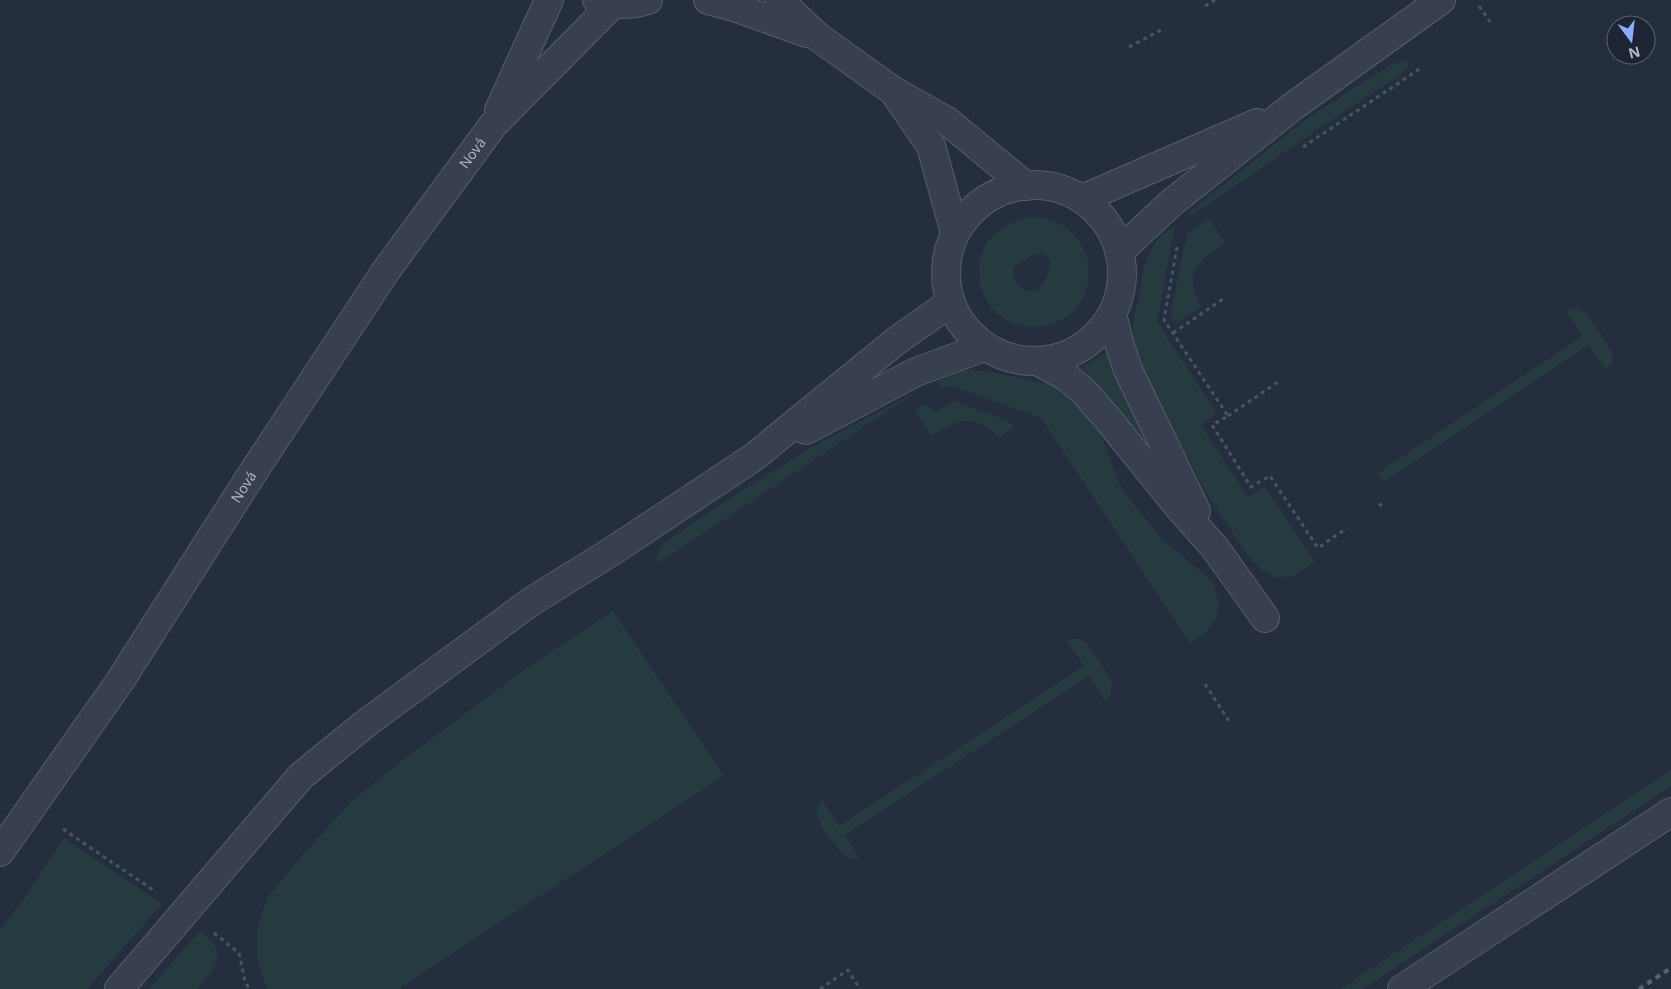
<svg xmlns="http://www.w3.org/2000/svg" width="1671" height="989" viewBox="0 0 1671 989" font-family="'Open Sans',sans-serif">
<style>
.green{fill:#263b40;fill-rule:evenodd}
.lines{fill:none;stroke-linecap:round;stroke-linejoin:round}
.minor-casing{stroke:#565e6c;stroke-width:30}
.path{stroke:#44585d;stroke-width:3;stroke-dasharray:4 4;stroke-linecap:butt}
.minor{stroke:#38404f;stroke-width:28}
.rail{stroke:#5a6376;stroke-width:4;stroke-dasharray:5 5;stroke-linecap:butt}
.labels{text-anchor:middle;stroke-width:4.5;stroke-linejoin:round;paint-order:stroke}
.street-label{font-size:14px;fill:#b4bbc9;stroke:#1d2534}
</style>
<rect width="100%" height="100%" fill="#242e3f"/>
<g class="green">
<polygon points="1407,59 1408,68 1400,75 1327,123 1191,216 1189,212 1305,120 1392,64"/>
<path d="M1029,217C1035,218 1042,217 1048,219C1083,230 1098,264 1083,298C1077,310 1064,321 1052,324C1012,335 977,309 979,267C980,253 987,239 998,231C1007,223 1018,220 1029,217ZM1040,253L1047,256L1051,264L1046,279L1037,291H1027L1014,281L1013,268L1029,257Z"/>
<path d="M1209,218L1225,243C1197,263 1183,272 1201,307L1177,322L1172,318L1171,311L1187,233Z"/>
<polygon points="1175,225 1157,322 1217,413 1201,425 1248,497 1265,487 1315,562 1293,576 1276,578 1260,569 1245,552 1205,491 1140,366 1133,339 1133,319 1139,298 1142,275 1148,255 1159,237"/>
<polygon points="1576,308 1586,313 1602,336 1612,352 1612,363 1606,369 1588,345 1384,482 1378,473 1583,336 1565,310"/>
<polygon points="1106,352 1149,445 1082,368"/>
<polygon points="962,370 987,371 1053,385 1078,408 1100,432 1119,483 1131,501 1163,540 1207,577 1214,585 1218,601 1217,616 1206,633 1190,643 1041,418 952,386 941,388 936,382"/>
<polygon points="918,391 662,561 654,562 663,544 723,503 807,450"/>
<path d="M955,401L1008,421L1015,427L999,437C973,413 960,419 932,436L915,411L918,407L927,405L934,412Z"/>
<polygon points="613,611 724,776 401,987 402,989 267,989 257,959 257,929 267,898 305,852 352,801 403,760 535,662"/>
<polygon points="1071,638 1081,639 1090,647 1112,681 1111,696 1105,701 1089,676 845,835 860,860 845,857 822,828 816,812 822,800 839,826 1084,666 1066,640"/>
<polygon points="1671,770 1671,786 1363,989 1340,989"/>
<polygon points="64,838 162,904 87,989 0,989 0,930 24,899"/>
<path d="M200,931C205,936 211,941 215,946C224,962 206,978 197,989H149Z"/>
</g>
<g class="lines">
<defs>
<g id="minor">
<path d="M597,0C615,6 630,5 648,0"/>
<polyline points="708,0 734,7 807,33"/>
<polyline points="779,0 818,37 892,90 947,121 1026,186"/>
<polyline points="896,95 931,146 955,233"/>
<polyline points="499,110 549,0"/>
<circle cx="1034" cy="273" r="88"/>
<polyline points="1082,199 1257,123"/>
<polyline points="1119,252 1170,204 1292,107 1441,0"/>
<polyline points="1112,314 1120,346 1128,370 1196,511"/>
<polyline points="1037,361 1067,377 1085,393 1107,418 1177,505 1215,548 1265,618"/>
<polyline points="806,430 916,372 984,347"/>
<path id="s1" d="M0,852L120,681L250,477L385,272L493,125L613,4"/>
<polyline points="119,989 301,776 365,724 532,601 614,550 754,457 896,341 950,303"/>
<polyline points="1402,989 1671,812"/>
</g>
</defs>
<use href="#minor" class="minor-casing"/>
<g class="path">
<polyline points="1205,6 1215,0"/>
<polyline points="1479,6 1490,22"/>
<polyline points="1129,47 1161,30"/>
<polyline points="1303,147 1421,68"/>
<polyline points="1177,247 1164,320 1228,416 1212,425 1251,487 1270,476 1318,548 1347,528"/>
<polyline points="1173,333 1223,299"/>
<polyline points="1228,416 1278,382"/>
<polyline points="1379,506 1385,501"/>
<polyline points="1205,684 1229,721"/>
<polyline points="63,829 156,892"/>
<polyline points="214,933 239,953 245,981 249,989"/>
<polyline points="820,989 848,970 860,989"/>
</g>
<use href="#minor" class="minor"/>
<polyline class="rail" points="1639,989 1671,968"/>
</g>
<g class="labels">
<g class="street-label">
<text dy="5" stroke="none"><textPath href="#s1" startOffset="844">Nová</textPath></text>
<text dy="5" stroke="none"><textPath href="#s1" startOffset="439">Nová</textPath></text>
</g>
</g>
<g transform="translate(1631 40) rotate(165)"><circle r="24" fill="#1d2534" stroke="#596170"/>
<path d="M0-4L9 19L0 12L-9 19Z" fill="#89adfa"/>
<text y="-8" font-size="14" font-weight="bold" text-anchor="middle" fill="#b4bbc9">N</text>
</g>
</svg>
